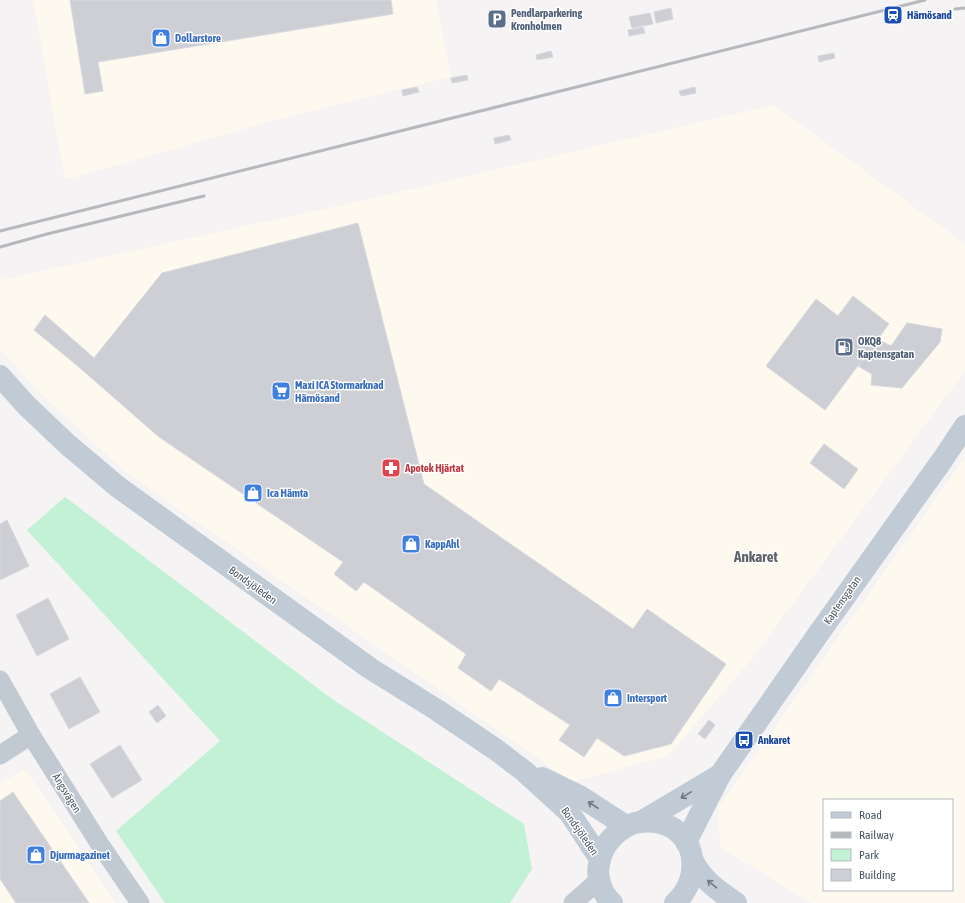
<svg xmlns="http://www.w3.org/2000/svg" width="965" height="903" viewBox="0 0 965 903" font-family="'Asap Condensed',sans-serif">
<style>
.commercial{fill:#fdf9ef;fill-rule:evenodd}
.green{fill:#c3f1d5}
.building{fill:#cdcfd5;stroke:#d7d9de}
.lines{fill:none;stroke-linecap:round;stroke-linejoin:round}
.street{stroke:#c1cad2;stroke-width:19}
.secondary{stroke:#c1cbd6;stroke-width:22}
.rail{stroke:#b5b8bd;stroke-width:3}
.oneway{stroke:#6e7984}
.labels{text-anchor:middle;stroke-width:3;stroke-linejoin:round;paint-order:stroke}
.service-label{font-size:11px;font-weight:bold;fill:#4e5e75;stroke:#fff;text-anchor:start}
.transit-label{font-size:11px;font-weight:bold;fill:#164399;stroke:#fff;text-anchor:start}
.shop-label{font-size:11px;font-weight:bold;fill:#366cbe;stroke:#fff;text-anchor:start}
.health-label{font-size:11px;font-weight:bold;fill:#be3a42;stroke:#fff;text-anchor:start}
.street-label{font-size:11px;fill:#4a5661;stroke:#fff}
.district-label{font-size:15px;font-weight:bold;fill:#5f6368;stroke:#fff}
</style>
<rect width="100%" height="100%" fill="#f5f3f3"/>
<g class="commercial">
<polygon points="33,0 436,0 451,77 275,120 65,180"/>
<polygon points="774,105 965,244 965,371 755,655 668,756 572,782 124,471 38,391 0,349 0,280 369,199"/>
<path d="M965,457V903H811L720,847L718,808ZM824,800H952V890H824Z"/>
<polygon points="25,769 78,846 115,903 0,903 0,783"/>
</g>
<polygon class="green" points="65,497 332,699 524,824 532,869 510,903 165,903 116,831 220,741 27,530"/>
<g class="building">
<polygon points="70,0 391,0 393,14 98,62 103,91 85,94"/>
<polygon points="671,8 673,19 656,23 654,12"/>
<polygon points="650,13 653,24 632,28 629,17"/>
<polygon points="643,27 645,33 629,36 628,30"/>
<polygon points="551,51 553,57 537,60 536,55"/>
<polygon points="834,53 835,58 819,62 818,56"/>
<polygon points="467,75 468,80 452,83 451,78"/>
<polygon points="417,87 419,92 403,96 402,90"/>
<polygon points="695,87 696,93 681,96 679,91"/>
<polygon points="509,135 511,140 495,144 494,138"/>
<polygon points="358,223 424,484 633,629 647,609 726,664 671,744 624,756 597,738 584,757 559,740 570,725 499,679 491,691 458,668 466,654 364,582 356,591 334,574 343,562 159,437 80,368 34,330 45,315 94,358 162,273"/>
<polygon points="853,296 889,324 825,410 766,366 816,299 838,316"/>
<polygon points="907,323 942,329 940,342 902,388 871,385 872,374 858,366 878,339 891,346"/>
<polygon points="824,444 858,469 844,489 810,463"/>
<polygon points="7,520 29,566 0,580 0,524"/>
<polygon points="48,598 69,639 37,656 16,615"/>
<polygon points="80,677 100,712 69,729 50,694"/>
<polygon points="158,705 166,716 157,723 149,712"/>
<polygon points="709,720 715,725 705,739 698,734"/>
<polygon points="120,745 142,780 112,798 90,764"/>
<polygon points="13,792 89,903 16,903 0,879 0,801"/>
</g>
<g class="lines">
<g class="street">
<polyline points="0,680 31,735 99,843 140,903"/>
<polyline points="0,755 31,735"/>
<polyline points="573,903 599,880"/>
</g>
<g class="secondary">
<polyline points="0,376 27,406 67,444 118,487 371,669 437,710 495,749 524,771 569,812 600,859"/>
<polyline points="542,778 581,797 626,826"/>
<polyline points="641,822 720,775"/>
<polyline points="686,842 720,775 819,633 943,459 965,426"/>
<path d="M693,861C702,880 719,891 736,903"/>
<path d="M612,903C602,894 596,878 599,864C601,852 607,841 617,833C623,828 628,825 635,823C648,820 659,821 671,827C700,844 698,882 675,903"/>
</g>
<g class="rail">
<polyline points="955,9 965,8"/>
<polyline points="0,231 925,0"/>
<polyline points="0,247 47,234 204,196"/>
</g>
</g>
<defs><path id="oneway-shaft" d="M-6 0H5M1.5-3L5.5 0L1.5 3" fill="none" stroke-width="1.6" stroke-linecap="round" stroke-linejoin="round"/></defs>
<g class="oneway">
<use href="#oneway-shaft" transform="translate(686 795) rotate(149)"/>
<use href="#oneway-shaft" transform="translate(593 805) rotate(-147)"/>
<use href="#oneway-shaft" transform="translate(712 884) rotate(-140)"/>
</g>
<defs>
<symbol id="station-square" viewBox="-11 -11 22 22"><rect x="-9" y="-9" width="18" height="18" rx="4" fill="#1a4fb4" stroke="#fff"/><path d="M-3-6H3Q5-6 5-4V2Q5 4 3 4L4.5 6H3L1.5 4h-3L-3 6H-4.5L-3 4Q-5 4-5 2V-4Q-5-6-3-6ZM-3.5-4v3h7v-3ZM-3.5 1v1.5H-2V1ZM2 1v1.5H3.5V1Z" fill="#fff"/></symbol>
<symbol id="parking-square" viewBox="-11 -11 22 22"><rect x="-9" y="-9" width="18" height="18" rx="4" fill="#5c6f8a" stroke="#fff"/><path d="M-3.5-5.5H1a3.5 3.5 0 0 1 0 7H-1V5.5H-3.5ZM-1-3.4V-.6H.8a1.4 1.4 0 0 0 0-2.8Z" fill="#fff"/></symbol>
<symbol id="shop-square" viewBox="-11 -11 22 22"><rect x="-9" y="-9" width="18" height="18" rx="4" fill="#3f7fe0" stroke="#fff"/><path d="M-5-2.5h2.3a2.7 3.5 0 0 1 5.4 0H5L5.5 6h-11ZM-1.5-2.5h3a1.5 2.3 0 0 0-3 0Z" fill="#fff"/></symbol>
<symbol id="fuel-square" viewBox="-11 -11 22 22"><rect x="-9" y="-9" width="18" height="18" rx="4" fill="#5c6f8a" stroke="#fff"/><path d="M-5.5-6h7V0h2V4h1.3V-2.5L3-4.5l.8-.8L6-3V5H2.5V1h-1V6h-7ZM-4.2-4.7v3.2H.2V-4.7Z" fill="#fff"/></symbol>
<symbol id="supermarket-square" viewBox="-11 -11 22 22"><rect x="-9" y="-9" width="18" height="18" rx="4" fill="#3f7fe0" stroke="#fff"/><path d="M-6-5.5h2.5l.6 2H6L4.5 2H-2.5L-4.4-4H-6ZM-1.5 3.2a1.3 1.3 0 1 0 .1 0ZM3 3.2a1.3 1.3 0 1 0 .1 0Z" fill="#fff"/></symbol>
<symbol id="pharmacy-square" viewBox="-11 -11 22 22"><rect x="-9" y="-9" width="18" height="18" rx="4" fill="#e0444e" stroke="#fff"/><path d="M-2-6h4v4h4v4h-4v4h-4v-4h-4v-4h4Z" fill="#fff"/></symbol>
<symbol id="bus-square" viewBox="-11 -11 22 22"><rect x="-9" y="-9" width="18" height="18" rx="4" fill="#1a4fb4" stroke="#fff"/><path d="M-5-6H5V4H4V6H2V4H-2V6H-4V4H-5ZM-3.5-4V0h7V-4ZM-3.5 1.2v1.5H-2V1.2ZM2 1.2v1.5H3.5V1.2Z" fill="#fff"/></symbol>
</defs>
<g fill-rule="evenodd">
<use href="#station-square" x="882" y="4" width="22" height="22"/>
<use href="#parking-square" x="486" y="8" width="22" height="22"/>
<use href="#shop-square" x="150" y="27" width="22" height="22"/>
<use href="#fuel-square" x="833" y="336" width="22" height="22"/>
<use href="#supermarket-square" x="270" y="380" width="22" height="22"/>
<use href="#pharmacy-square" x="380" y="457" width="22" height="22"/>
<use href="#shop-square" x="242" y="482" width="22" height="22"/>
<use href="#shop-square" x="400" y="533" width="22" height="22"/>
<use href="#shop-square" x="602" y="687" width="22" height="22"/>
<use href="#bus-square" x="733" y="729" width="22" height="22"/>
<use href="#shop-square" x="25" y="844" width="22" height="22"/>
</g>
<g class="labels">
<g class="service-label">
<text x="511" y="17">Pendlarparkering<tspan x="511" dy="13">Kronholmen</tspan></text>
<text x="858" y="345">OKQ8<tspan x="858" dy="13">Kaptensgatan</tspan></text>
</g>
<g class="transit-label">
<text x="907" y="19">Härnösand</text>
<text x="758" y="744">Ankaret</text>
</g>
<g class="shop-label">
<text x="175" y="42">Dollarstore</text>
<text x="295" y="389">Maxi ICA Stormarknad<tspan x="295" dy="13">Härnösand</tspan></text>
<text x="267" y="497">Ica Hämta</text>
<text x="425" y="548">KappAhl</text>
<text x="627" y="702">Intersport</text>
<text x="50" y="859">Djurmagazinet</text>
</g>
<g class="health-label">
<text x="405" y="472">Apotek Hjärtat</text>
</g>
<g class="street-label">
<text transform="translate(253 585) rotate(36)" y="4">Bondsjöleden</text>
<text transform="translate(842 600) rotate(-55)" y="4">Kaptensgatan</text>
<text transform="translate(67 793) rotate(58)" y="4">Ängsvägen</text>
<text transform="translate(580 831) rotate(55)" y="4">Bondsjöleden</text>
</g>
<g class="district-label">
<text x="756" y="562">Ankaret</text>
</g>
</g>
<rect x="823" y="799" width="130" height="92" fill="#ffffff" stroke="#b7bbc0"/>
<rect x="831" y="812" width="20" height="6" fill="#c1cbd6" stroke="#b7bbc0"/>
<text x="859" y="819" font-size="12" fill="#4a5661">Road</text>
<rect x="831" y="832" width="20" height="6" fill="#b5b8bd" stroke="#b7bbc0"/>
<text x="859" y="839" font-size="12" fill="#4a5661">Railway</text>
<rect x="831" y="849" width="20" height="12" fill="#c3f1d5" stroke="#b7bbc0"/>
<text x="859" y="859" font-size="12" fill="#4a5661">Park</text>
<rect x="831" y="869" width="20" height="12" fill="#cdcfd5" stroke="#b7bbc0"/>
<text x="859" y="879" font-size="12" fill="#4a5661">Building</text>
</svg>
